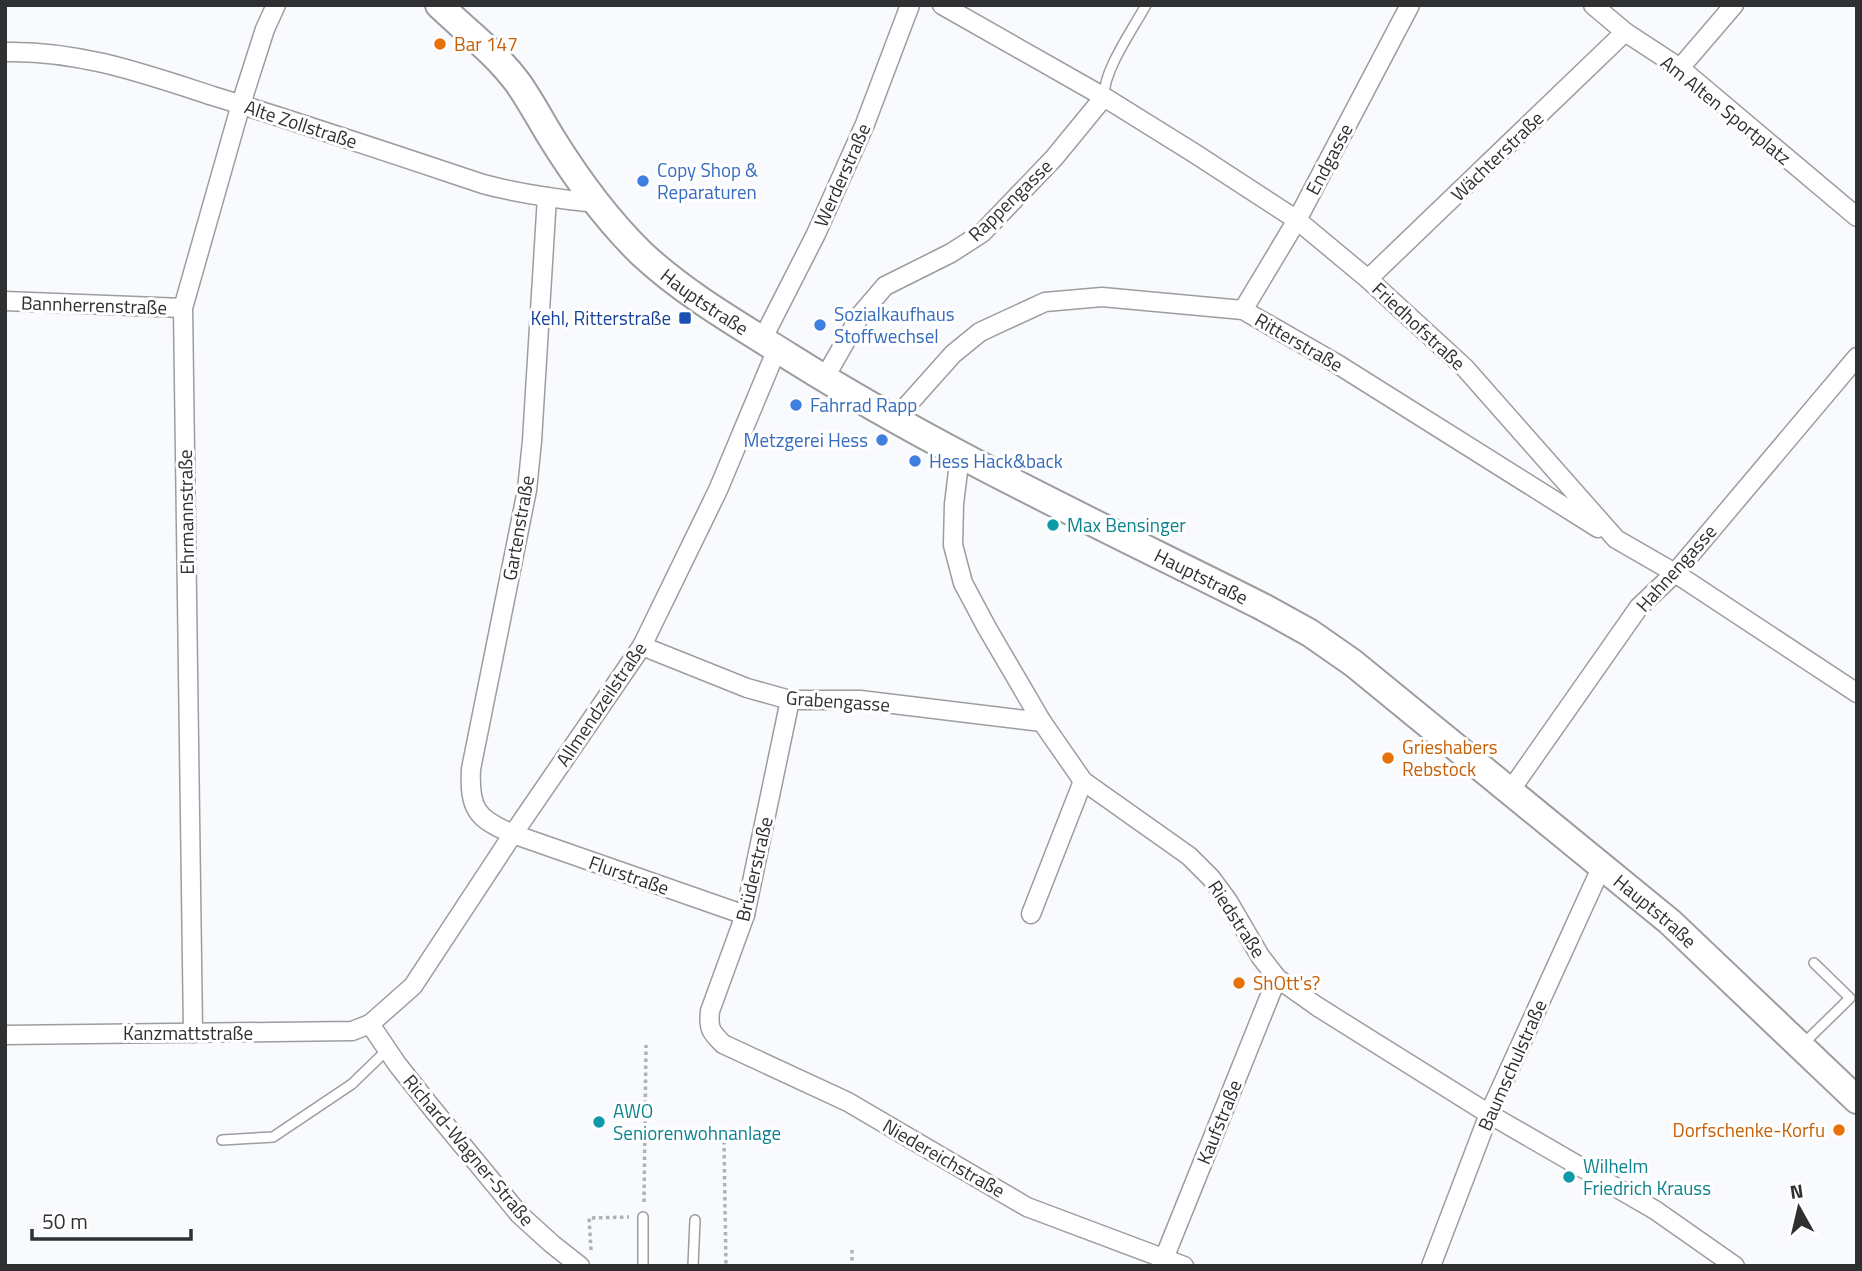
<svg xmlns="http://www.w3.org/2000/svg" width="1862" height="1271" viewBox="0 0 1862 1271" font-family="'Titillium Web',sans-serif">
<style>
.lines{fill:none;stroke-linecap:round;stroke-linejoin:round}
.lane-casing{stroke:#9b9d9f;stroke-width:12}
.street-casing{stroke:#9b9d9f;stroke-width:21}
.secondary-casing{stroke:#9b9d9f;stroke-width:30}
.path{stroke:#afb1b3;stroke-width:3.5;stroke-dasharray:3.5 3.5;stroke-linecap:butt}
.lane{stroke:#fff;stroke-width:9}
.street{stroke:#fff;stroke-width:18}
.secondary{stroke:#fff;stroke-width:26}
.food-dot{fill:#e8710a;stroke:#fff;stroke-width:2.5}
.shop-dot{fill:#3f7fe0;stroke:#fff;stroke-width:2.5}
.transit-dot{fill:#1a4fb4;stroke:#fff;stroke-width:2.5}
.culture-dot{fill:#0f9aa8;stroke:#fff;stroke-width:2.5}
.labels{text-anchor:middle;stroke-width:6;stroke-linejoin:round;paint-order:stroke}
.food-label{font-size:19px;fill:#c56008;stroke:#fff;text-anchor:start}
.street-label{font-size:19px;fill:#2f3031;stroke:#fff}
.shop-label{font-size:19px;fill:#366cbe;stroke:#fff;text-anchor:start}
.transit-label{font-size:19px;fill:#164399;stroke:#fff;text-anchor:end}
.culture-label{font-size:19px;fill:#0d838f;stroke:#fff;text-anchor:start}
</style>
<rect width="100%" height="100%" fill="#f8fafd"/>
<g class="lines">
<defs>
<g id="lane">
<path d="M1104,97C1103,71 1133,29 1146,5"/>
<polyline points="1802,1045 1850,998 1814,963"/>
<polyline points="222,1140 273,1137 352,1084 387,1050"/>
<polyline points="643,1266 643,1217"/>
<polyline points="693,1266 695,1220"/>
</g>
<g id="street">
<polyline points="942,5 1104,97 1194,153 1297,220 1368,279 1465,368 1616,539 1675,573 1857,693"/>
<polyline points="1593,5 1625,32 1680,68 1857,217"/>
<path d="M5,52C78,50 145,74 213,96C304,124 393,154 483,184C520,194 557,199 596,203"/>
<polyline points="1680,68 1734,5"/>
<path d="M547,197L532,441L527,490L471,769C469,808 476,819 513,834L745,915"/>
<polyline points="1368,279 1625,32"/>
<polyline points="5,301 183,308"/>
<polyline points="1243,310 1297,220 1410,5"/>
<polyline points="762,340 816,234 865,124 910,5"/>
<polyline points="824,379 861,314 885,286 951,253 982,233 1054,158 1104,97"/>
<polyline points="895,419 953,354 980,332 1045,302 1102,297 1243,310 1334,362 1598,528"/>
<polyline points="960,455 954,504 953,545 963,583 987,628 1042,722 1083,781 1189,856 1211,878 1228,901 1260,956 1277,978 1318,1007 1489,1114 1655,1210 1735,1266"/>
<polyline points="642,646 747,688 790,700 860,700 1042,722"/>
<path d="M790,700L745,915L710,1011C708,1029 711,1032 723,1044L848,1102L1027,1207L1184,1266"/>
<polyline points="1510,791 1639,607 1675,573 1857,357"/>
<polyline points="1031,914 1083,781"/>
<polyline points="370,1024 397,1064 431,1107 519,1214 552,1244 580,1266"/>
<polyline points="193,1033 183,308 241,104 265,29 276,5"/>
<polyline points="5,1035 352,1031 370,1024 413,986 513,834 642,646 718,490 777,349"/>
<polyline points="1161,1266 1277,978"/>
<polyline points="1431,1266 1489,1114 1601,868"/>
</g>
<g id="secondary">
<path id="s1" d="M439,5C466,31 495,52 518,83C530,100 540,119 551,137C577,179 606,219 642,254C686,295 739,325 790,357C941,452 1104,527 1263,607L1310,633L1353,663L1670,922L1857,1100"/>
</g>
</defs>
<use href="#lane" class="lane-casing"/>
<use href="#street" class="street-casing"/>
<use href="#secondary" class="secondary-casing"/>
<g class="path">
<polyline points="724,1141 726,1266"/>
<polyline points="644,1202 646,1045"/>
<polyline points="591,1250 589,1218 629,1217"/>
<polyline points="852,1250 852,1266"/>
</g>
<use href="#lane" class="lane"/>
<use href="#street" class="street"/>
<use href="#secondary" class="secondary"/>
</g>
<g class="food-dot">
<circle cx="440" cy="44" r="7"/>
<circle cx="1388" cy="758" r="7"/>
<circle cx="1239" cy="983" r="7"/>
<circle cx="1839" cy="1130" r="7"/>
</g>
<g class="shop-dot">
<circle cx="643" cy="181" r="7"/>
<circle cx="820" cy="325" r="7"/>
<circle cx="796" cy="405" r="7"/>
<circle cx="882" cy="440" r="7"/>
<circle cx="915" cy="461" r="7"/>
</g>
<rect class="transit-dot" x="678" y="311" width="14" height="14" rx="3.5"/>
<g class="culture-dot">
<circle cx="1053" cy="525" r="7"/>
<circle cx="599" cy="1122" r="7"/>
<circle cx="1569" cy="1177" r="7"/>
</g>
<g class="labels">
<g class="food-label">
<text x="454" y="51">Bar 147</text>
<text x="1402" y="754">Grieshabers<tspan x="1402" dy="22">Rebstock</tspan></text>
<text x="1253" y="990">ShOtt's?</text>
<text x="1825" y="1137" text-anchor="end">Dorfschenke-Korfu</text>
</g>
<g class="street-label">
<text transform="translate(1726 110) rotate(39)" y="7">Am Alten Sportplatz</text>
<text transform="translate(301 124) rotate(18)" y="7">Alte Zollstraße</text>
<text transform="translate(1497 156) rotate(-44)" y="7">Wächterstraße</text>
<text transform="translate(1329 159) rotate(-62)" y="7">Endgasse</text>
<text transform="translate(842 175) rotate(-66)" y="7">Werderstraße</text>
<text transform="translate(1010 200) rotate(-44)" y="7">Rappengasse</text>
<text dy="7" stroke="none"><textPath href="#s1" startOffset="402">Hauptstraße</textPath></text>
<text transform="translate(94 305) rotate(2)" y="7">Bannherrenstraße</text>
<text transform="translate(1419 326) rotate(43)" y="7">Friedhofstraße</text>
<text transform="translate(1299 342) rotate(30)" y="7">Ritterstraße</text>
<text transform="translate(186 512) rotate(-91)" y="7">Ehrmannstraße</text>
<text transform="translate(518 528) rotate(-80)" y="7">Gartenstraße</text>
<text transform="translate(1676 568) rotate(-48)" y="7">Hahnengasse</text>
<text dy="7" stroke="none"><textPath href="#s1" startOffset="970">Hauptstraße</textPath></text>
<text transform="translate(838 701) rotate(4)" y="7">Grabengasse</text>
<text transform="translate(601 704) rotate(-56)" y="7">Allmendzeilstraße</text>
<text transform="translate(754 869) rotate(-77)" y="7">Brüderstraße</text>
<text transform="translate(629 875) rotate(19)" y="7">Flurstraße</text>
<text dy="7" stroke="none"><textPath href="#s1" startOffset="1536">Hauptstraße</textPath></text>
<text transform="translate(1237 919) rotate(57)" y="7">Riedstraße</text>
<text x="188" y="1040">Kanzmattstraße</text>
<text transform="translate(1512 1065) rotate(-66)" y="7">Baumschulstraße</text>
<text transform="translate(1219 1122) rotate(-68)" y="7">Kaufstraße</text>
<text transform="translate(469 1150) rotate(50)" y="7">Richard-Wagner-Straße</text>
<text transform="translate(944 1158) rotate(30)" y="7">Niedereichstraße</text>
</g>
<g class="shop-label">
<text x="657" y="177">Copy Shop &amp;<tspan x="657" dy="22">Reparaturen</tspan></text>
<text x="834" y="321">Sozialkaufhaus<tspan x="834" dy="22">Stoffwechsel</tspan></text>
<text x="810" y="412">Fahrrad Rapp</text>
<text x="868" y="447" text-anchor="end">Metzgerei Hess</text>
<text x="929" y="468">Hess Hack&amp;back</text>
</g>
<g class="transit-label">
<text x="671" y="325">Kehl, Ritterstraße</text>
</g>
<g class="culture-label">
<text x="1067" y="532">Max Bensinger</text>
<text x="613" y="1118">AWO<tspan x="613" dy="22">Seniorenwohnanlage</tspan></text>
<text x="1583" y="1173">Wilhelm<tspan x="1583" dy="22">Friedrich Krauss</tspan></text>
</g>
</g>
<rect width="1862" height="1271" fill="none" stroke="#2f3031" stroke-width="14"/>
<g transform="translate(1799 1208) rotate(352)" stroke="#ffffff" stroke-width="5" paint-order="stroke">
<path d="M0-5L12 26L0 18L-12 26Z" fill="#2f3031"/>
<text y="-10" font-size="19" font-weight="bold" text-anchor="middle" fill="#2f3031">N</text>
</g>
<path d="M32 1229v10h159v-10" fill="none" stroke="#2f3031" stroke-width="3.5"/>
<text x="42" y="1229" font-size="21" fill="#2f3031" stroke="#ffffff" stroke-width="5" paint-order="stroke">50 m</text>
</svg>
